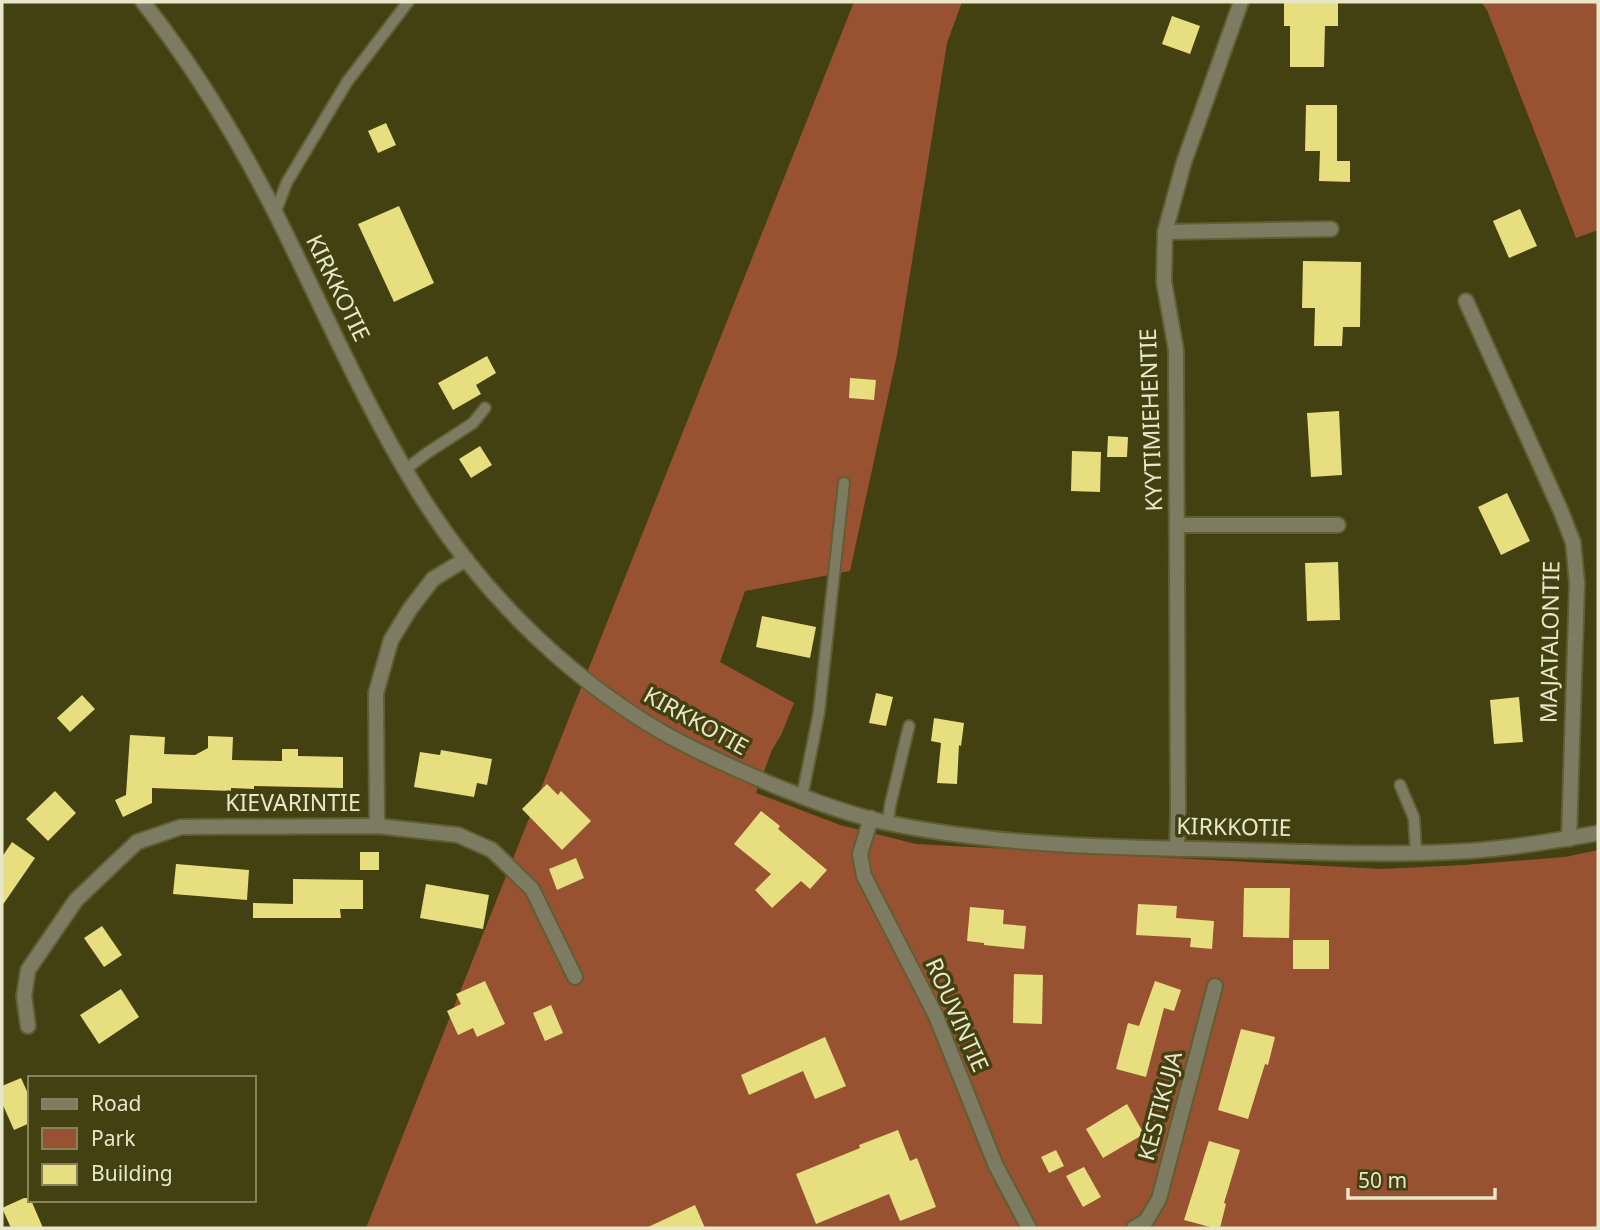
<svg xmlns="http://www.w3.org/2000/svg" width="1600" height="1230" viewBox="0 0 1600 1230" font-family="'Noto Sans',sans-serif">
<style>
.green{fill:#985232}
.building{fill:#e6de7f}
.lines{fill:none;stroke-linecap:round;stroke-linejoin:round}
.service-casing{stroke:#615e33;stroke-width:14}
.minor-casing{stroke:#615e33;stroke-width:18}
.tertiary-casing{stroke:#615e33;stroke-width:18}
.service{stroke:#7d7c63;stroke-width:10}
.minor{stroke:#7d7c63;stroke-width:14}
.tertiary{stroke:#7d7c63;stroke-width:14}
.labels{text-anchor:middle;stroke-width:7;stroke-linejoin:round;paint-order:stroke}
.street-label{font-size:23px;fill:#e9e7c9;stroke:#434012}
</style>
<rect width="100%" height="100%" fill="#434012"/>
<g class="green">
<polygon points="854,2 962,2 947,43 897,355 850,571 745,591 720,662 794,703 781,735 772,750 756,793 840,825 916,844 1381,869 1464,865 1565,857 1598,850 1598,1228 366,1228"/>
<polygon points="1481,2 1598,2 1598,230 1576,238 1487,10"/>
</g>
<g class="building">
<polygon points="1284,3 1338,3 1338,26 1325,26 1324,67 1290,67 1290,26 1284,26"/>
<polygon points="1172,16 1200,26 1190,54 1162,44"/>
<polygon points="1306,105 1337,105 1337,161 1350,161 1350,182 1319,181 1320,151 1305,151"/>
<polygon points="386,123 396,145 378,153 368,131"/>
<polygon points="399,206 434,283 394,302 358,224"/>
<polygon points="1520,209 1537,246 1509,258 1493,221"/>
<polygon points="1303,261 1361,262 1360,327 1343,327 1342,346 1314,346 1315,308 1302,308"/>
<polygon points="487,356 496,373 476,385 481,394 453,410 438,383"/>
<polygon points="850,378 876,380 874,400 849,398"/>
<polygon points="1339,411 1342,475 1311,477 1307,413"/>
<polygon points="1108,436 1128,437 1127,457 1107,457"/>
<polygon points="480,446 492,465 471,478 459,459"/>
<polygon points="1072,451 1101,452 1100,492 1071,491"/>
<polygon points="1507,493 1530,541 1501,555 1478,507"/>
<polygon points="1338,562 1340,620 1307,621 1305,563"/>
<polygon points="762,616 816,627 810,658 756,647"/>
<polygon points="876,693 893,697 886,726 869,723"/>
<polygon points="82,695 95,709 70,732 57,718"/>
<polygon points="1519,697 1523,742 1494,744 1490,700"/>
<polygon points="934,718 964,723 961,746 959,745 957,784 937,783 941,743 931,741"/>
<polygon points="130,735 165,737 164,754 195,755 208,748 208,736 233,737 232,760 282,761 282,749 298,749 298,756 343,757 343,788 254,786 254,789 231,788 231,791 152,788 152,803 123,817 115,800 126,795"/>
<polygon points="441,750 492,759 487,785 477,783 474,797 414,787 420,752 440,755"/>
<polygon points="547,784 558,795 561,791 591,821 562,850 522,809"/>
<polygon points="55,791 76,813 48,841 26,819"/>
<polygon points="761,811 780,826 778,829 827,870 810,889 801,881 772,908 755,890 771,874 734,844"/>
<polygon points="12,842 35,858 2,906 2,857"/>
<rect x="360" y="852" width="19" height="18"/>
<polygon points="576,858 584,878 557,890 549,869"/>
<polygon points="176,864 249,870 247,900 173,894"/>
<polygon points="293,879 363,880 363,909 340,909 341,918 253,918 253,903 293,904"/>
<polygon points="426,884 489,895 483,929 420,918"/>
<polygon points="1244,888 1290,888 1289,938 1243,937"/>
<polygon points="1138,904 1177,906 1176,918 1214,921 1212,949 1190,947 1191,938 1136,935"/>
<polygon points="970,907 1004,910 1003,924 1026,926 1024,949 984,945 984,943 967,941"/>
<polygon points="102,926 122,955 104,967 84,938"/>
<rect x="1293" y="940" width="36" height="29"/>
<polygon points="1014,974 1043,975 1042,1024 1013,1023"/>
<polygon points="485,981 505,1024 477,1037 473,1028 458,1035 447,1011 461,1004 456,994"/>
<polygon points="1155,981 1181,990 1174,1011 1164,1008 1146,1077 1116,1069 1128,1023 1139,1026"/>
<polygon points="121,989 139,1017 99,1044 80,1015"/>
<polygon points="551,1005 563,1033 545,1041 533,1013"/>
<polygon points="1241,1029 1275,1037 1268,1065 1265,1064 1248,1119 1218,1110"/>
<polygon points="825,1037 846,1086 815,1099 803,1071 749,1095 741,1075"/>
<polygon points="21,1078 30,1098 30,1123 14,1130 2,1103 2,1086"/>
<polygon points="1127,1104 1144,1134 1103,1158 1086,1129"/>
<polygon points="898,1130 910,1161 917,1158 936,1207 900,1221 889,1194 816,1224 796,1174 860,1148 859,1145"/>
<polygon points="1209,1141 1240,1150 1224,1203 1226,1204 1220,1228 1214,1228 1184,1220"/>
<polygon points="1056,1150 1064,1166 1049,1173 1041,1157"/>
<polygon points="1084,1167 1101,1197 1083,1207 1066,1176"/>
<polygon points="24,1198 30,1198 31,1200 43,1228 11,1228 2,1208"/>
<polygon points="695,1205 705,1228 646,1228"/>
</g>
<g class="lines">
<defs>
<g id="service">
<polyline points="275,213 287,182 347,82 408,2"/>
<polyline points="406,469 427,453 473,423 485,408"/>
<polyline points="1400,785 1414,818 1416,853"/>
<polyline points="802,797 819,712 844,483"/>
<polyline points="888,823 890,806 909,726"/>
</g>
<g id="minor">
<polyline points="1165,232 1331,229"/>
<polyline points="1466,301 1560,509 1573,542 1577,583 1569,839"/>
<polyline points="1178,525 1338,525"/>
<polyline points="871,818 860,854 864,876 936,1016 996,1166 1029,1228"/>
<polyline points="377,826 376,693 391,640 410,609 433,579 466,559"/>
<polyline points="1177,849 1178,813 1176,350 1164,282 1165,232 1184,162 1241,2"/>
<polyline points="28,1026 24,996 28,970 76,900 137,842 181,827 377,826 458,835 492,850 532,889 575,977"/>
<polyline points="1134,1228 1146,1221 1159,1199 1215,986"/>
</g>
<path id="tertiary" d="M143,2C195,68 239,141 277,216C323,308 364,404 418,491C477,587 559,670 655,728C692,750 733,768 773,785C810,800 849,815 888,823C1001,846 1119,848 1234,850C1312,852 1390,856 1468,851C1512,848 1555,841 1598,833"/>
</defs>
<use href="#service" class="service-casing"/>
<use href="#minor" class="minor-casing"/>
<use href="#tertiary" class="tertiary-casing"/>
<use href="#service" class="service"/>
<use href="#minor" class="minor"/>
<use href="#tertiary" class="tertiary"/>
</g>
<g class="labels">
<g class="street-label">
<text transform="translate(338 288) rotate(64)" y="8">KIRKKOTIE</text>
<text transform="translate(1151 420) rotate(-92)" y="8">KYYTIMIEHENTIE</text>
<text transform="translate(1550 642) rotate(-89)" y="8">MAJATALONTIE</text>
<text transform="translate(696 721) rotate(29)" y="8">KIRKKOTIE</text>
<text x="293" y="811">KIEVARINTIE</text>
<text transform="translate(1234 827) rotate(1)" y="8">KIRKKOTIE</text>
<text transform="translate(957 1015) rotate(66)" y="8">ROUVINTIE</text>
<text transform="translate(1160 1106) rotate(-75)" y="8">KESTIKUJA</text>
</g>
</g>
<rect width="1600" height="1230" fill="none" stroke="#e9e7c9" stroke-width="7"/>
<rect x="28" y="1076" width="228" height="126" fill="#434012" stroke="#85835b" stroke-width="2"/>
<rect x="42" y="1099" width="35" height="10" fill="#7d7c63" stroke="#85835b" stroke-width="2"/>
<text x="91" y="1111" font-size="21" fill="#e9e7c9">Road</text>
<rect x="42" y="1128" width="35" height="21" fill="#985232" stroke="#85835b" stroke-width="2"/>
<text x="91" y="1146" font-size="21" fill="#e9e7c9">Park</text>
<rect x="42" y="1164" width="35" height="21" fill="#e6de7f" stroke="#85835b" stroke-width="2"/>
<text x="91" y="1181" font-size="21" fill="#e9e7c9">Building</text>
<path d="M1348 1188v10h147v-10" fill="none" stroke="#e9e7c9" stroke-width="3.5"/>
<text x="1358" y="1188" font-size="21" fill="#e9e7c9" stroke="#434012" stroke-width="5" paint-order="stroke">50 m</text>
</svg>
